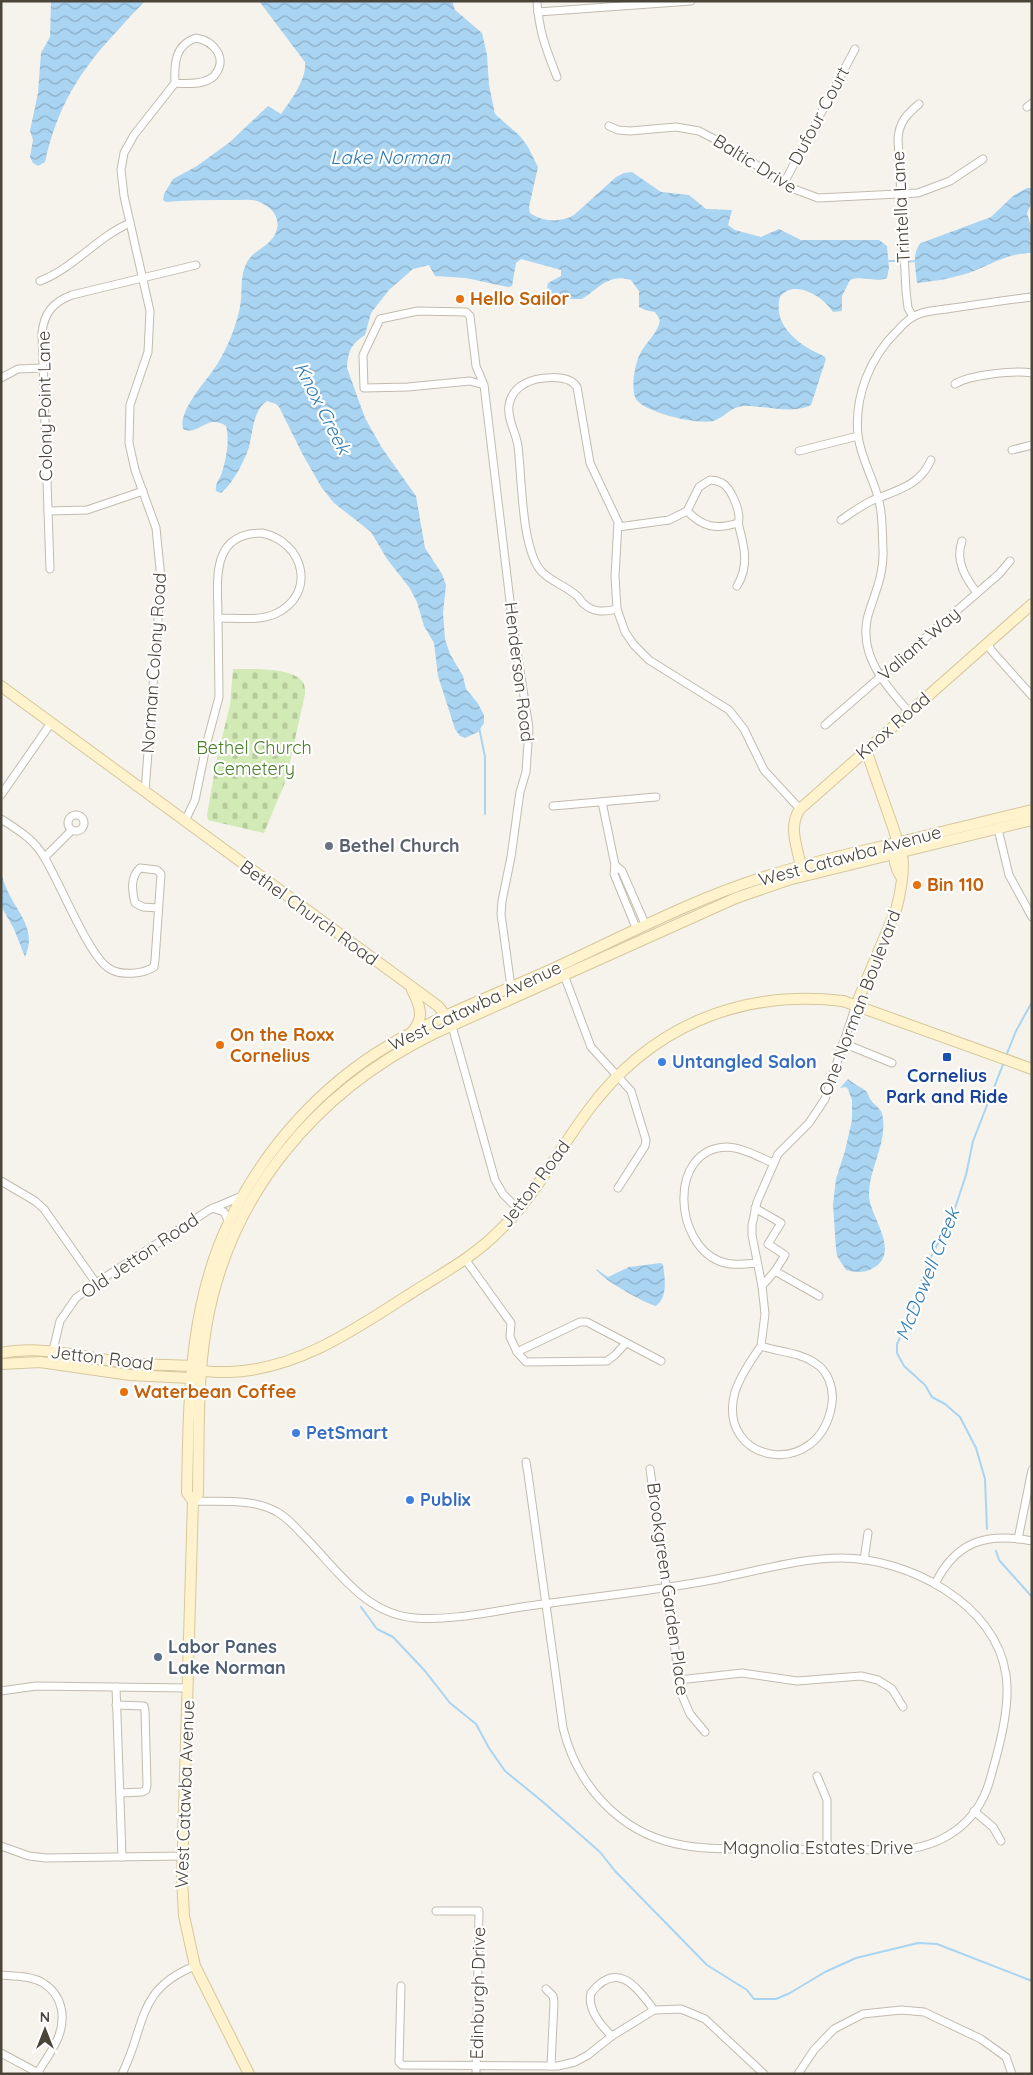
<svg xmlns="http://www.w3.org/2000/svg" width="1033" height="2075" viewBox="0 0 1033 2075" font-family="Quicksand,sans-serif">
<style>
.cemetery{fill:url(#cemetery-stones)}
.water{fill:url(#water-waves)}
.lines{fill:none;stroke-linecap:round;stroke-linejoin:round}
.stream{stroke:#a9d4f2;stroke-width:2}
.street-casing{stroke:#c2bbae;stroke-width:9}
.secondary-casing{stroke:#d6c79b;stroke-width:12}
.street{stroke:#fff;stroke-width:7}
.secondary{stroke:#fff3cd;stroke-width:10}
.food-dot{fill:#e8710a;stroke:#fff;stroke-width:2}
.worship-dot{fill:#6b7280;stroke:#fff;stroke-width:2}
.transit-dot{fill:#1a4fb4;stroke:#fff;stroke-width:2}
.shop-dot{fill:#3f7fe0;stroke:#fff;stroke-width:2}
.service-dot{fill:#5c6f8a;stroke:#fff;stroke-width:2}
.labels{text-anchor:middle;stroke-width:4.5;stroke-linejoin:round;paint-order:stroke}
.street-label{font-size:18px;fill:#4b4439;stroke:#fff}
.food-label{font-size:18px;font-weight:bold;fill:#c56008;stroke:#fff;text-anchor:start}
.park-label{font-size:18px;fill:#4a7f2a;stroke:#fff}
.worship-label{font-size:18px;font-weight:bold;fill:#5b616d;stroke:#fff;text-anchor:start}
.shop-label{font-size:18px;font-weight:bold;fill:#366cbe;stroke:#fff;text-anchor:start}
.transit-label{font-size:18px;font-weight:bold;fill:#164399;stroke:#fff}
.service-label{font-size:18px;font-weight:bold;fill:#4e5e75;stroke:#fff;text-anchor:start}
.water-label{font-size:19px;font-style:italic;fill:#2e7ab2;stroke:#fff}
</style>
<defs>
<pattern id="cemetery-stones" width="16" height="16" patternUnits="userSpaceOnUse" patternTransform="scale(1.25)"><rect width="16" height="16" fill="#d2eab5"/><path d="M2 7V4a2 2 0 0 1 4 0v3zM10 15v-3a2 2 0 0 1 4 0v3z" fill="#b6ca9c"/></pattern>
<pattern id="water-waves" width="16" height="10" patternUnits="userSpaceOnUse" patternTransform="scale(1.25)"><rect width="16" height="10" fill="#a9d4f2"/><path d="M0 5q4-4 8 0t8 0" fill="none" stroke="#8caec5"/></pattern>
</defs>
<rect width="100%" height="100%" fill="#f6f3ec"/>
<path class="cemetery" d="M233,669C249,669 293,667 303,682C305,686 305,690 305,694L286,780L264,833L208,820L207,815L216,763L230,705Z"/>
<g class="water">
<path d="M51,1H145C136,10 127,20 119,29C80,70 57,107 45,162L38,166L33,163L30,157L33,140L30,131L38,93L41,53L50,37Z"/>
<path d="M259,1H452L455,10L482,33L487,55L489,85L495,114L520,136L528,147L538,167L529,207L530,213C543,222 560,223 574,215L616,177L624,173L632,172L661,192L689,195L706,209L732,210L728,225L735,230L761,237L779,229L801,240H879L887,246L889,268L887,278C876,283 863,275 850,280L842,296V311L833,312C824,297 794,278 780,297C772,326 800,346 824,356L826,359L811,405C790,415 764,405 743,406C730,407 724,418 713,421C698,425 640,412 635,397C631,386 635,362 641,352C647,341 658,333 660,320L655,312L645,310L639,307V291L631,280C609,273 598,289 582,299H560L549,294L547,288L548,283L561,276V270L521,259L516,263L512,286L508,287L466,278L435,276L429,265L413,269L389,290L371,313L365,335C351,344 348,351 347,368L365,418L382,448L416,496L425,548L442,574L446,585L443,613L445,639L450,654L463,676L466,689L477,702L484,715V723L478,732L465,738L460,736L455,729L438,676L434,643L424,626L417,602L409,587L387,559L371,532L334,503L322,488L303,455L279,407L276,404L267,401C253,410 253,432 249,447C245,460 232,485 221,493L216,491C215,485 218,481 221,475C226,461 230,441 226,426C207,413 198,437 183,429C178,409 208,380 218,363C228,346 236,327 240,307C243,293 239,276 247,262C254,249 273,246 277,229C280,215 270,206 257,201C251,199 242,200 234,200C211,200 189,200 166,202L163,200L164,194L173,179L197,166L230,142L268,106L281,114C291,100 307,79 305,62Z"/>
<path d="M1027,188H1032V202L1027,213L1032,230V253C1009,253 994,263 974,271C955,278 936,281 917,283C916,270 911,253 921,243L991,217L1013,196Z"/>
<path d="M1,873C3,879 5,886 8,892C19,915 37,930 25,957L14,929L1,906Z"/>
<path d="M848,1079C853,1084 862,1087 867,1092C868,1094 869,1097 870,1099C874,1105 880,1107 882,1114C889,1142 868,1168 869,1196C870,1217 900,1250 875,1267C866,1273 857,1273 846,1270L837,1256L836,1249L833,1204L836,1179L845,1151L852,1120V1100L848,1089L846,1087L840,1088Z"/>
<path d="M661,1263L663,1265C665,1279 668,1297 656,1306C644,1303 601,1279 596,1269L608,1277L629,1267Z"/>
</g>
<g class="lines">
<g class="stream">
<polyline points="889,261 901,261"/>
<polyline points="906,262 916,261"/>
<polyline points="479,727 485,757 485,814"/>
<polyline points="1006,1056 1016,1031 1032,1002"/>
<polyline points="987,1529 985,1479 976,1448 960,1417 945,1404 932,1397 925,1385 904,1366 897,1353 897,1344 916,1302 925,1269 954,1211 966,1175 973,1141 1004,1062"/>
<polyline points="996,1551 999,1560 1032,1597"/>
<polyline points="361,1607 377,1629 393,1637 425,1671 450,1703 476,1724 489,1748 505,1771 543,1802 600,1852 615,1871 707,1965 747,1990 754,1999 776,1999 790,1993 825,1972 856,1958 918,1943 937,1944 1032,1981"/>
</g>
<defs>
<g id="street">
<path d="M537,1C539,32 546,49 557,77"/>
<polyline points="538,12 691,1"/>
<path d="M196,38C214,41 229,59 214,76C205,85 187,84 175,83C174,63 175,45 196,38Z"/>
<polyline points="1027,107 1032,103"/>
<polyline points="609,126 618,130 630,131 676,127 699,131 720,142 794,189 818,198 918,193 950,181 983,159"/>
<polyline points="784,183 855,49"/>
<path d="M40,281C74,268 97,237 130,223"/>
<path d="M913,317L908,308L906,291L898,139C899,122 907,114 919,104"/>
<polyline points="1,378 18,369 42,368"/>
<path d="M955,384C969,375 1014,370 1032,373"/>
<polyline points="484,385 470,381 408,387 364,388 363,355 380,319 418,311 466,312 470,316 476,366 484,385 513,626 529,728 526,772 520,792 511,857 502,901 501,914 511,987"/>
<polyline points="1012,450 1032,445"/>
<polyline points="799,451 858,436"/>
<path d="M710,480C714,480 718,481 722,483C731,488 742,513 738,523C715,530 703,527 687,511L699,487Z"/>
<polyline points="48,511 87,510 143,491"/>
<path d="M841,520C851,513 861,506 871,501C896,490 919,487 931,460"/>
<polyline points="618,527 669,520 687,511"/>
<path d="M262,533C305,542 317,595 275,614C259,621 236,618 218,618C218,582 209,533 262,533Z"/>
<path d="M962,541C955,561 965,577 977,593"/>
<path d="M50,569L42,333C44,313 53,302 72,295L196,265"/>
<path d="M737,586C750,565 744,545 738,523"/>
<path d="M617,609C605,612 594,613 584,604C581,602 580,598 577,596C566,586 552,582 542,572C521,550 522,477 518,446C516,432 507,420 509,405C510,397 516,388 524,384C536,377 568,373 577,387L590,463L618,522L615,576L617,609L625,632L634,645L649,660L729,710L744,729L764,770L800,809"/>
<polyline points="988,643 991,650 1032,696"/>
<path d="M909,712C883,682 855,651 870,609C877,588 884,572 883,550C882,531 883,512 877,494C871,474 861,457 858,436C854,396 870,357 898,330C904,323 911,317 919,314C930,310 942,310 953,308C979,304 1005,300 1032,297"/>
<polyline points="825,725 999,574 1010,561"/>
<polyline points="145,792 161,579 156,528 135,470 129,443 130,405 148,352 150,311 124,196 121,170 124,153 134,135 175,83"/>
<polyline points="1,795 51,723"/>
<polyline points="602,802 615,865 614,874 637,930"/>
<polyline points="553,806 656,797"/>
<circle cx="76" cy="823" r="8"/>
<path d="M1,819C18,830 34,839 44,857C59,880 89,958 110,969C122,976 143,974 154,967L155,960L161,874L157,870L140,868C130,877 132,891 135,903L143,907L158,908"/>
<polyline points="185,821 195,800 207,742 219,697 218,618"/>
<polyline points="998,829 1009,875 1032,917"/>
<polyline points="45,857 72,830"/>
<polyline points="615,865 622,871 646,926"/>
<polyline points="564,975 591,1047 631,1091 646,1140 645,1146 618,1188"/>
<polyline points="452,1026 495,1180 503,1194 519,1210"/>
<polyline points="843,1043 892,1063"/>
<polyline points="1,1181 35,1201 44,1209 96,1283"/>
<polyline points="213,1208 224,1212 229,1222"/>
<polyline points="755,1208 781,1223 768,1244 785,1255 775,1271 819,1296"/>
<polyline points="465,1259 511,1323 510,1337 517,1352 580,1322 587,1322 661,1361"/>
<path d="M757,1263C744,1264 731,1266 719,1261C674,1242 668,1150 726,1147C741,1147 759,1157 773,1163"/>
<polyline points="762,1286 775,1271"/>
<polyline points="761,1346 765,1314 762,1286 752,1235 752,1225 757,1202 778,1154 809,1123 825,1099 856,1005"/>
<path d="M761,1346C778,1352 799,1352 815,1363C828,1371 834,1388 832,1403C821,1482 715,1464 735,1392C740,1376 751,1360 761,1346Z"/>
<polyline points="517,1352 526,1362 607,1361 615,1355 626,1343"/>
<polyline points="50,1363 60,1321 76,1298 96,1283 209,1210 242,1196"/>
<polyline points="650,1469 681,1693 690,1714 705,1732"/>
<path d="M193,1501C220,1502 253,1498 277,1512C287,1517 295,1527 303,1535C336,1568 364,1614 415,1618C452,1621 493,1611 529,1606C592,1597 655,1591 717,1579C757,1571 800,1558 841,1558C907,1558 996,1603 1006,1675C1011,1707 998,1752 989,1783C976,1825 941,1847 899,1850C857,1850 815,1849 773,1849C741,1848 708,1851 677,1844C619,1832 577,1785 563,1728L528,1474L526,1462"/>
<polyline points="1018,1539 1032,1470"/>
<polyline points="864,1560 868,1533"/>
<path d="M935,1584C956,1541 987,1532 1032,1541"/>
<polyline points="679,1680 742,1673 797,1681 861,1676 878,1680 892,1689 903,1707"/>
<polyline points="116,1687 122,1857"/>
<polyline points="1,1691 36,1686 188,1688"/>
<polyline points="116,1705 144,1706 145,1711 147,1785 146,1790 142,1792 120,1793"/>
<polyline points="817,1776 827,1800 827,1849"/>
<polyline points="974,1811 993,1827 1001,1841"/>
<polyline points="1,1846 29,1856 46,1858 183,1856"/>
<polyline points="436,1911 479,1911 476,2074"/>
<path d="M1,1975C14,1976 32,1976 43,1983C63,1995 66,2018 58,2038C53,2050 45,2061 38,2072"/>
<polyline points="401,1986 399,2062 402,2065 558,2066 575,2062 588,2055 612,2036 654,2010 681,2009 705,2019 764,2074"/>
<polyline points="546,1989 553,1996 554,2002 551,2066"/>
<path d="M612,2036C601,2026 587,2009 591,1993C617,1960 636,1986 654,2010"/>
<polyline points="1,2053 40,2074"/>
<path d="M122,2074C146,2026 136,1989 195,1966"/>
<polyline points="798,2074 814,2050 834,2029 863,2014 901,2010 924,2012 981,2039 1006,2057 1012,2074"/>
</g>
<g id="secondary">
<polyline points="1,686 438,1006 449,1020"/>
<path d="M895,847C893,858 895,868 901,877"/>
<path d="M801,866C797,847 788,826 800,809L1032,604"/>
<path d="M412,990C420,1005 425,1018 412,1032"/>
<path d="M856,1005L896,910C900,896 906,865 901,852C899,844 896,838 894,830L866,750"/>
<path d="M1,1353C41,1345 81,1357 121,1362C144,1365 168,1365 191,1366C204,1373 215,1372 229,1372C298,1370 357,1328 413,1292C443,1273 475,1256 500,1230C535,1196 558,1151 587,1112C649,1027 739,989 843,1001L1032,1069"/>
<polyline points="1,1364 40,1362 130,1375 190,1378 196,1375"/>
<path d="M193,1501L198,1494C199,1439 197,1383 206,1328C228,1196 315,1092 433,1034L736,898L788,880L1032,820"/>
<path d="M249,2074L195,1966L184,1916L182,1878L193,1501L187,1493C189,1400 188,1306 230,1220C265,1148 321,1085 391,1044C441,1015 497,994 550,970C620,938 689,901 761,878C809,862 859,852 908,840C949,830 991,820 1032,810"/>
</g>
</defs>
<use href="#street" class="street-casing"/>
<use href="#secondary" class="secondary-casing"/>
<use href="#street" class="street"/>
<use href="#secondary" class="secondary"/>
</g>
<g class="food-dot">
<circle cx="460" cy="299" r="5"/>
<circle cx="917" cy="885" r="5"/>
<circle cx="220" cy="1045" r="5"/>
<circle cx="124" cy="1392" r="5"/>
</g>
<circle class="worship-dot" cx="329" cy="846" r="5"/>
<rect class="transit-dot" x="942" y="1052" width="10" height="10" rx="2.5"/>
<g class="shop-dot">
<circle cx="662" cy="1062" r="5"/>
<circle cx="296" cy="1433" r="5"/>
<circle cx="410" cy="1500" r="5"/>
</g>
<circle class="service-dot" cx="158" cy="1657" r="5"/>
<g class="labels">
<g class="street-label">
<text transform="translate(819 116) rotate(-62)" y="6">Dufour Court</text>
<text transform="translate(755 164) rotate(32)" y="6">Baltic Drive</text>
<text transform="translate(901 207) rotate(-93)" y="6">Trintella Lane</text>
<text transform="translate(45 406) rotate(-91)" y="6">Colony Point Lane</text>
<text transform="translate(919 644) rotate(-41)" y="6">Valiant Way</text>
<text transform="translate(154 663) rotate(-86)" y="6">Norman Colony Road</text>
<text transform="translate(519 672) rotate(83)" y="6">Henderson Road</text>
<text transform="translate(893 726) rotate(-41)" y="6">Knox Road</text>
<text transform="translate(850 856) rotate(-15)" y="6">West Catawba Avenue</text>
<text transform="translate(309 913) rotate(36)" y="6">Bethel Church Road</text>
<text transform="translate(860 1003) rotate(-69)" y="6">One Norman Boulevard</text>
<text transform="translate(475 1006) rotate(-25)" y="6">West Catawba Avenue</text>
<text transform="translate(535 1184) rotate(-53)" y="6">Jetton Road</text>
<text transform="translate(140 1256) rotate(-34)" y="6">Old Jetton Road</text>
<text transform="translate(102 1358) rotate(7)" y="6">Jetton Road</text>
<text transform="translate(668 1589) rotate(82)" y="6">Brookgreen Garden Place</text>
<text transform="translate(185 1794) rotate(-88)" y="6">West Catawba Avenue</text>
<text x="818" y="1854">Magnolia Estates Drive</text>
<text transform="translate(478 1993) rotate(-89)" y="6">Edinburgh Drive</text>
</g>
<g class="food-label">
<text x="470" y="305">Hello Sailor</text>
<text x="927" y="891">Bin 110</text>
<text x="230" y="1041">On the Roxx<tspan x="230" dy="21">Cornelius</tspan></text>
<text x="134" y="1398">Waterbean Coffee</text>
</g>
<g class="park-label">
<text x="254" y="754">Bethel Church<tspan x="254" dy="21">Cemetery</tspan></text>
</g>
<g class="worship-label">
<text x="339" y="852">Bethel Church</text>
</g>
<g class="shop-label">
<text x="672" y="1068">Untangled Salon</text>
<text x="306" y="1439">PetSmart</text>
<text x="420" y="1506">Publix</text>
</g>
<g class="transit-label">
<text x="947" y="1082">Cornelius<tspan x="947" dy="21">Park and Ride</tspan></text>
</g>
<g class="service-label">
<text x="168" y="1653">Labor Panes<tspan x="168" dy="21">Lake Norman</tspan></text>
</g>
<g class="water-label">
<text x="390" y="164">Lake Norman</text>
<text transform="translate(323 408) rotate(63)" y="7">Knox Creek</text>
<text transform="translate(927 1274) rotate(-68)" y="7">McDowell Creek</text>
</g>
</g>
<rect width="1033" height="2075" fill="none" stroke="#4b4439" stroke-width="5"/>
<g transform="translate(45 2030)" stroke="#ffffff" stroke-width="4" paint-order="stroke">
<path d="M0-4L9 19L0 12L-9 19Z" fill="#4b4439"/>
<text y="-8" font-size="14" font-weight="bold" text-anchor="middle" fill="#4b4439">N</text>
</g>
</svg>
